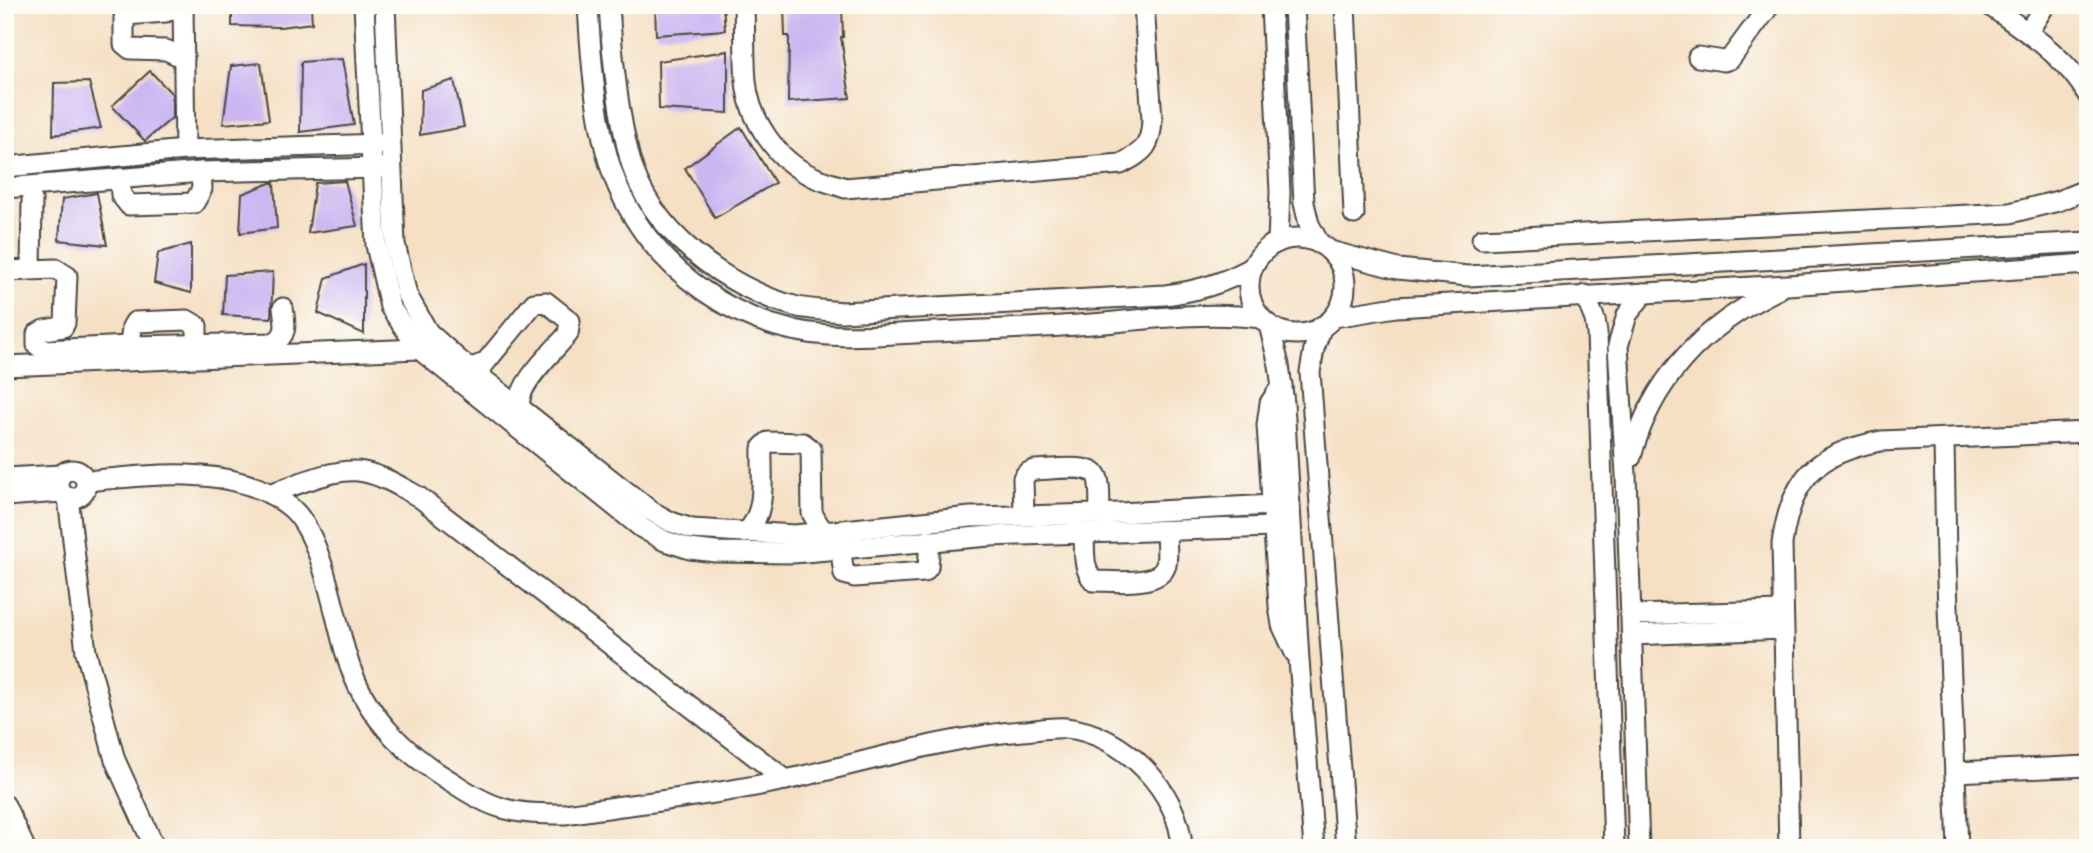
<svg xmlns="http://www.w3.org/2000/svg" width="2093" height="853" viewBox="0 0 2093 853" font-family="'Comic Neue',sans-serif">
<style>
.building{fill:#cbb6f1}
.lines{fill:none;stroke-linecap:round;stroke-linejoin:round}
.minor-casing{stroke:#494642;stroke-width:23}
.minor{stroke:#fff;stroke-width:19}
</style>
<rect width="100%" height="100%" fill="#fdfcf7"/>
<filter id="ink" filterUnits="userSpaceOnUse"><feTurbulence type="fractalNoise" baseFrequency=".0143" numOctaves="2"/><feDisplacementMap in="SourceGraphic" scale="14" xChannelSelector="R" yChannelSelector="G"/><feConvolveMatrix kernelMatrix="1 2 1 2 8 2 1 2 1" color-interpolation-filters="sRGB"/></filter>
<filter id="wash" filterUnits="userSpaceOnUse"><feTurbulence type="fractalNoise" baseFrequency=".00686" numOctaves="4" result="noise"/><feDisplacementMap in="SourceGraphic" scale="28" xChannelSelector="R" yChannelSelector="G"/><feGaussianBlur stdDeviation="1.57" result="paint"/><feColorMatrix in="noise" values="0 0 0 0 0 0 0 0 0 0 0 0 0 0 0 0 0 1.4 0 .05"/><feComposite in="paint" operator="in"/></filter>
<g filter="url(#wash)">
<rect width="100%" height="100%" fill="#f5e0c4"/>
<g id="blocks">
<g class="building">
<polygon points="232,5 311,5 312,23 280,27 232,26"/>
<polygon points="655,5 723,5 725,30 656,35"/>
<polygon points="784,5 842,5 843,37 841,37 850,98 788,102 789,36 785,36"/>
<polygon points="728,51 728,113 659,109 658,61"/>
<polygon points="342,59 354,125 300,132 301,62"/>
<polygon points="261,63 269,120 223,124 231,66"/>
<polygon points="150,71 172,94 172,118 145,141 112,106"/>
<polygon points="454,80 464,127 420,135 421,90"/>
<polygon points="89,82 101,128 53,135 54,83"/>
<polygon points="741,127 775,183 715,218 685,168"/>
<polygon points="345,181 357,226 308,233 315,183"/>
<polygon points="270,183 274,183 277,228 240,233 242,194"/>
<polygon points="97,193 107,245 59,240 62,199"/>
<polygon points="191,244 191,293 154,283 158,253"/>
<polygon points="364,264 364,334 318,313 326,278"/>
<polygon points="273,272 271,318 223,315 225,275"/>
</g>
</g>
</g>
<g filter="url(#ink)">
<use href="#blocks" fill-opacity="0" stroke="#494642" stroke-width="2"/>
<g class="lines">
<defs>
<g id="minor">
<polyline points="179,5 166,12 126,15 124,18 124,44 130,49 166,50 184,58"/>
<polyline points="183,5 185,150"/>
<polyline points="364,5 376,245 390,307 419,349 642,528 665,541 690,549 716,552 793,553 990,536 1274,527"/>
<polyline points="385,5 395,244 407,295 428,332 459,360 651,511 671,522 692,529 795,535 971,517 1100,514 1273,505"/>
<path d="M588,5C591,61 596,136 618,187C655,271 737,329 828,335C862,338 899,333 934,332C987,330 1039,328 1092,324C1149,319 1204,311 1261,318"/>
<path d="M609,5C612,55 617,110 630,159C649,230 726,288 794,306C809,310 826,310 842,312L1165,295C1198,291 1224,283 1253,267"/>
<path d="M744,5C745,30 744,56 746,81C749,120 778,162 814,177C824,182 835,184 845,188L1121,164C1145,151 1151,146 1152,119L1144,5"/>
<polyline points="1271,5 1280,192 1278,242"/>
<polyline points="1294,5 1304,203 1309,224 1319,243"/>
<polyline points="1345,5 1354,214"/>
<path d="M1989,5C2025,31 2066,56 2088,95"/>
<polyline points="2028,32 2045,5"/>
<polyline points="1698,57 1724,61 1730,59 1770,5"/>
<polyline points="5,167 185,150 383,144"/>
<polyline points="120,178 121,195 129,205 194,203 202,189 201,172"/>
<polyline points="5,188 201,172 382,168"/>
<circle cx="1297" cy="286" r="48"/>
<polyline points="1482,239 2010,213 2058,201 2088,189"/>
<polyline points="1330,251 1398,269 1468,276 2088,242"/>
<polyline points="31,269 32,200"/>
<path d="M5,271L56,269L67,276L65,323L63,327L44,330L37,334V345L44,350L130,346L273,343C289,335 285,323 283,308"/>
<polyline points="1585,295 1595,320 1597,333 1614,848"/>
<polyline points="1334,317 1396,307 1788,285 2088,264"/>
<polyline points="1269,325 1279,365 1284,403 1299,660 1314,848"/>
<polyline points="1322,326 1314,349 1310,372 1346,848"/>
<polyline points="130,346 132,327 135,322 187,320 197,326 197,346"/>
<polyline points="5,366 419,349"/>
<path d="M471,368L485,363L534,303L546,302L570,321L568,334C554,351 516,385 520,406"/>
<polyline points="1282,385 1270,403 1267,425 1279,606 1282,625 1295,653"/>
<polyline points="1944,439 1946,559 1958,848"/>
<path d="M1631,457C1652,378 1706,324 1779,289"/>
<circle cx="72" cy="484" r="14"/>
<polyline points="5,478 61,475"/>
<path d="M86,481C150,475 237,463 290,507C322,533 334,615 346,654C363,714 403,753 455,784C470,794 485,803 502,808C522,814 544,814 565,814C640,803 716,795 790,779C867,762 945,737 1023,731C1037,730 1052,727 1066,728C1122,733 1180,791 1182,848"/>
<path d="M270,494C295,485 338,466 364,472C384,476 401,487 419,497L786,780"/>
<polyline points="5,496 61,492"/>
<polyline points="68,497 86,652 115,760 155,848"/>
<path d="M1024,515L1023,478L1027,473L1034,470C1049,470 1094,462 1098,479C1101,490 1099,503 1100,514"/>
<path d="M745,533C768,514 761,475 762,448L768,442L803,443L811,449L812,513L820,527L827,532"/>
<path d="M1084,533C1085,550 1082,569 1094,581C1113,581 1160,587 1166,565C1168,555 1166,541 1166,531"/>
<polyline points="839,538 844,574 854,577 924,572 928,567 930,541"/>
<polyline points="1631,615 1783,611"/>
<polyline points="1632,635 1783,629"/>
<polyline points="1955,772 2088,766"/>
<polyline points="5,805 25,848"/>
<polyline points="1639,848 1626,475 1618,346 1627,315 1644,293"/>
<path d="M1789,848L1782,544C1791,478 1816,453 1881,441L2088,432"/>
</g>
</defs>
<use href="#minor" class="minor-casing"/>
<use href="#minor" class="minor"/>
</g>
</g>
<rect width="2093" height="853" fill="none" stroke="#fdfcf7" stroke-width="28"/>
</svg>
